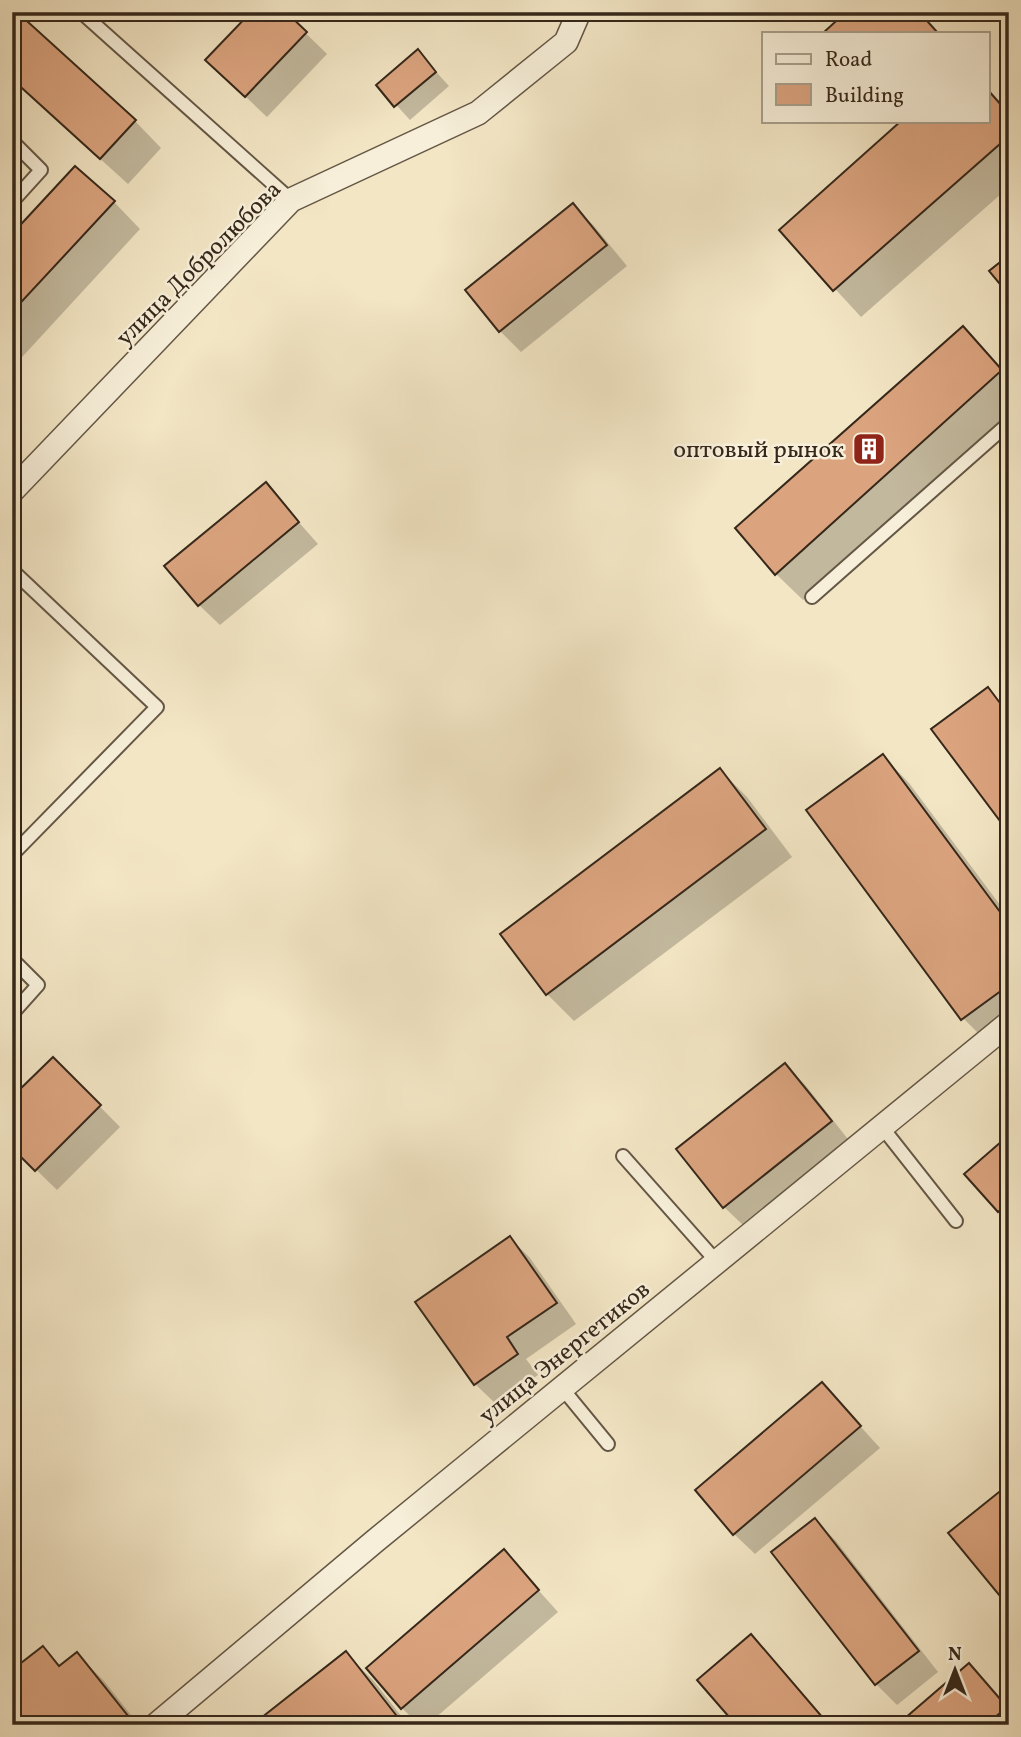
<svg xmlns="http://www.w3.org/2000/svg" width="1021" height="1737" viewBox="0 0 1021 1737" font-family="Vollkorn,serif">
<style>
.shadow{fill:#0003}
.building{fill:#dba47f;stroke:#35271a;stroke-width:2}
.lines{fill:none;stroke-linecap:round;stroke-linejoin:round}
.service-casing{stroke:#645745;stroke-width:16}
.minor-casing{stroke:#645745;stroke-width:26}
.service{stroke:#f7efd9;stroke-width:12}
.minor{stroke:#f7efd9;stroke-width:23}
.labels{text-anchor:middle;stroke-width:5;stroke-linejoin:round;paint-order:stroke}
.street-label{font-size:24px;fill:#35271a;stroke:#f7efd9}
.poi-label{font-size:24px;fill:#35271a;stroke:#f7efd9;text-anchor:end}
</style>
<rect width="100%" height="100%" fill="#f3e6c5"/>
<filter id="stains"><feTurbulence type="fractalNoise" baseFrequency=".00286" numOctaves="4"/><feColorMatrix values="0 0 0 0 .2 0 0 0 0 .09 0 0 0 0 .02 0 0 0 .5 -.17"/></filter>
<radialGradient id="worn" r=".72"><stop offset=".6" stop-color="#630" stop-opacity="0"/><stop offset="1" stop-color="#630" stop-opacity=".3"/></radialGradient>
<g class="shadow">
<polygon points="284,12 327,54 267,117 228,80"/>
<polygon points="848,12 920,12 939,33 826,33"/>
<polygon points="418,52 449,86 410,120 378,85"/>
<polygon points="12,79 135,121 161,148 128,184"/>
<polygon points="988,89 1009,113 1009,187 861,317 781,230 904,121 988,121"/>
<polygon points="114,202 140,229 12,368 12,236"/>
<polygon points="573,205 594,226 627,266 521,352 500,331"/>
<polygon points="963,328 1009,377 1009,414 803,600 776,574"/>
<polygon points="265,484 318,544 220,625 199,605"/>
<polygon points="988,689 1009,711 1009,830"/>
<polygon points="883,756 909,783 1009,917 1009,1031 990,1045 963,1018"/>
<polygon points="720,770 747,797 792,857 574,1021 547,994 502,935"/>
<polygon points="53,1059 120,1127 57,1190 12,1146"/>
<polygon points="785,1065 806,1086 851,1143 745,1227 724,1207"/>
<polygon points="1009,1137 1009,1220 967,1174"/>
<polygon points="510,1238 530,1258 576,1324 526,1359 538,1375 496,1404 475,1384"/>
<polygon points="822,1384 880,1448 755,1554 734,1534"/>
<polygon points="815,1520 836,1541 938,1672 897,1705 876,1684"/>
<polygon points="504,1552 558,1612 427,1725 419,1725 402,1708"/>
<polygon points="751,1636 771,1657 830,1725 738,1725"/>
<polygon points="43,1648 61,1666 77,1654 104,1681 139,1725 12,1725"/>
<polygon points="346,1654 373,1680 408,1725 255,1725"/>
<polygon points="969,1665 1009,1707 1009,1725 900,1725"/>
</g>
<g class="building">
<polygon points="12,12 17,12 136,120 100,159 12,79"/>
<polygon points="251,12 286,12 307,32 245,97 205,60"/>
<polygon points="846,12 919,12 938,33 823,33"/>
<polygon points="418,49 436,72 394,107 376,85"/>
<polygon points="988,90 1009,114 1009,136 833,291 779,230 901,121 988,121"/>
<polygon points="75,166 115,201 12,312 12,234"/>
<polygon points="573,203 607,245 499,332 465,290"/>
<polygon points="1009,255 1009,295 989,271"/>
<polygon points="963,326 1002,370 775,575 735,528"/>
<polygon points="266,482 299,522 198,606 164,566"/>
<polygon points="988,687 1009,715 1009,833 931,729"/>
<polygon points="883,754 1009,924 1009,985 961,1020 806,810"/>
<polygon points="720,768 766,829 546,995 500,934"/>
<polygon points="53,1057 101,1105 35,1171 12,1148 12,1097"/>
<polygon points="785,1063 832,1121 723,1208 676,1149"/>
<polygon points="1009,1135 1009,1203 998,1212 964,1174"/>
<polygon points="510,1236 557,1303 507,1337 518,1354 474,1385 415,1302"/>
<polygon points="822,1382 861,1426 733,1535 695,1490"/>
<polygon points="1009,1484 1009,1607 948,1533"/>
<polygon points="815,1518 919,1651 875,1685 771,1552"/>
<polygon points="504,1549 539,1590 401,1709 366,1668"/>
<polygon points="751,1634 829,1725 736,1725 697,1680"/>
<polygon points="43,1646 59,1666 77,1652 132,1721 128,1725 12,1725 12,1670"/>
<polygon points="346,1651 396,1715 384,1725 252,1725"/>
<polygon points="969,1663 1007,1707 986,1725 897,1725"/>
</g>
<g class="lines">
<defs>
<g id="service">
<polyline points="81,12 291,200"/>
<polyline points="12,141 41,170 12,202"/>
<polyline points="12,570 157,707 12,855"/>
<polyline points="812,597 1009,423"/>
<polyline points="12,959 38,985 12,1014"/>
<polyline points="882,1127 956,1221"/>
<polyline points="623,1156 717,1262"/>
<polyline points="562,1388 608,1444"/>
</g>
<g id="minor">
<polyline points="12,491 291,200 478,113 566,42 579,12"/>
<polyline points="156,1725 375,1541 1009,1023"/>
</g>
</defs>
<use href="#service" class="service-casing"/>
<use href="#minor" class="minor-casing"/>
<use href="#service" class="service"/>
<use href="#minor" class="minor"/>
</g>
<defs>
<symbol id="building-square" viewBox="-11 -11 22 22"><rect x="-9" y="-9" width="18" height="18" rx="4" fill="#8f2418" stroke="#f7efd9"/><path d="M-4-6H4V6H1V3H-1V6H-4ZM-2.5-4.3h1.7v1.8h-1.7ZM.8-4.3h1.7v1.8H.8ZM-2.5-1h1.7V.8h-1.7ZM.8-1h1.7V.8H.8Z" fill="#fff"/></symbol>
</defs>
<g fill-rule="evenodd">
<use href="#building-square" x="850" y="430" width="38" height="38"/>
</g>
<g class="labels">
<g class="street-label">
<text transform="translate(198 263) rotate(-45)" y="8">улица Добролюбова</text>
<text transform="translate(564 1352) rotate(-39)" y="8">улица Энергетиков</text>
</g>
<g class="poi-label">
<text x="844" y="457">оптовый рынок</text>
</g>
</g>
<rect width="1021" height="1737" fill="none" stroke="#f3e6c5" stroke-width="42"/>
<rect x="14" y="14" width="993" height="1709" fill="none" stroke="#35271a" stroke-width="3.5"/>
<rect x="21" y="21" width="979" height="1695" fill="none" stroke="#35271a" stroke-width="2"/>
<rect x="762" y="32" width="228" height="91" fill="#f7efd9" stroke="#a99f8d" stroke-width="2"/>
<rect x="776" y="54" width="35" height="10" fill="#f7efd9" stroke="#a99f8d" stroke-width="2"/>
<text x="825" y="66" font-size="21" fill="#35271a">Road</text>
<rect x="776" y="84" width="35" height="21" fill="#dba47f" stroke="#a99f8d" stroke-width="2"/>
<text x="825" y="102" font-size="21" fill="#35271a">Building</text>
<g transform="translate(955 1670)" stroke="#f7efd9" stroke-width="5" paint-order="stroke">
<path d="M0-5L12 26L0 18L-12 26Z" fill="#35271a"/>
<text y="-10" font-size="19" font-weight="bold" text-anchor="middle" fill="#35271a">N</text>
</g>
<rect width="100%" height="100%" filter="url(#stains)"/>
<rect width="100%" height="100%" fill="url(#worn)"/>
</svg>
